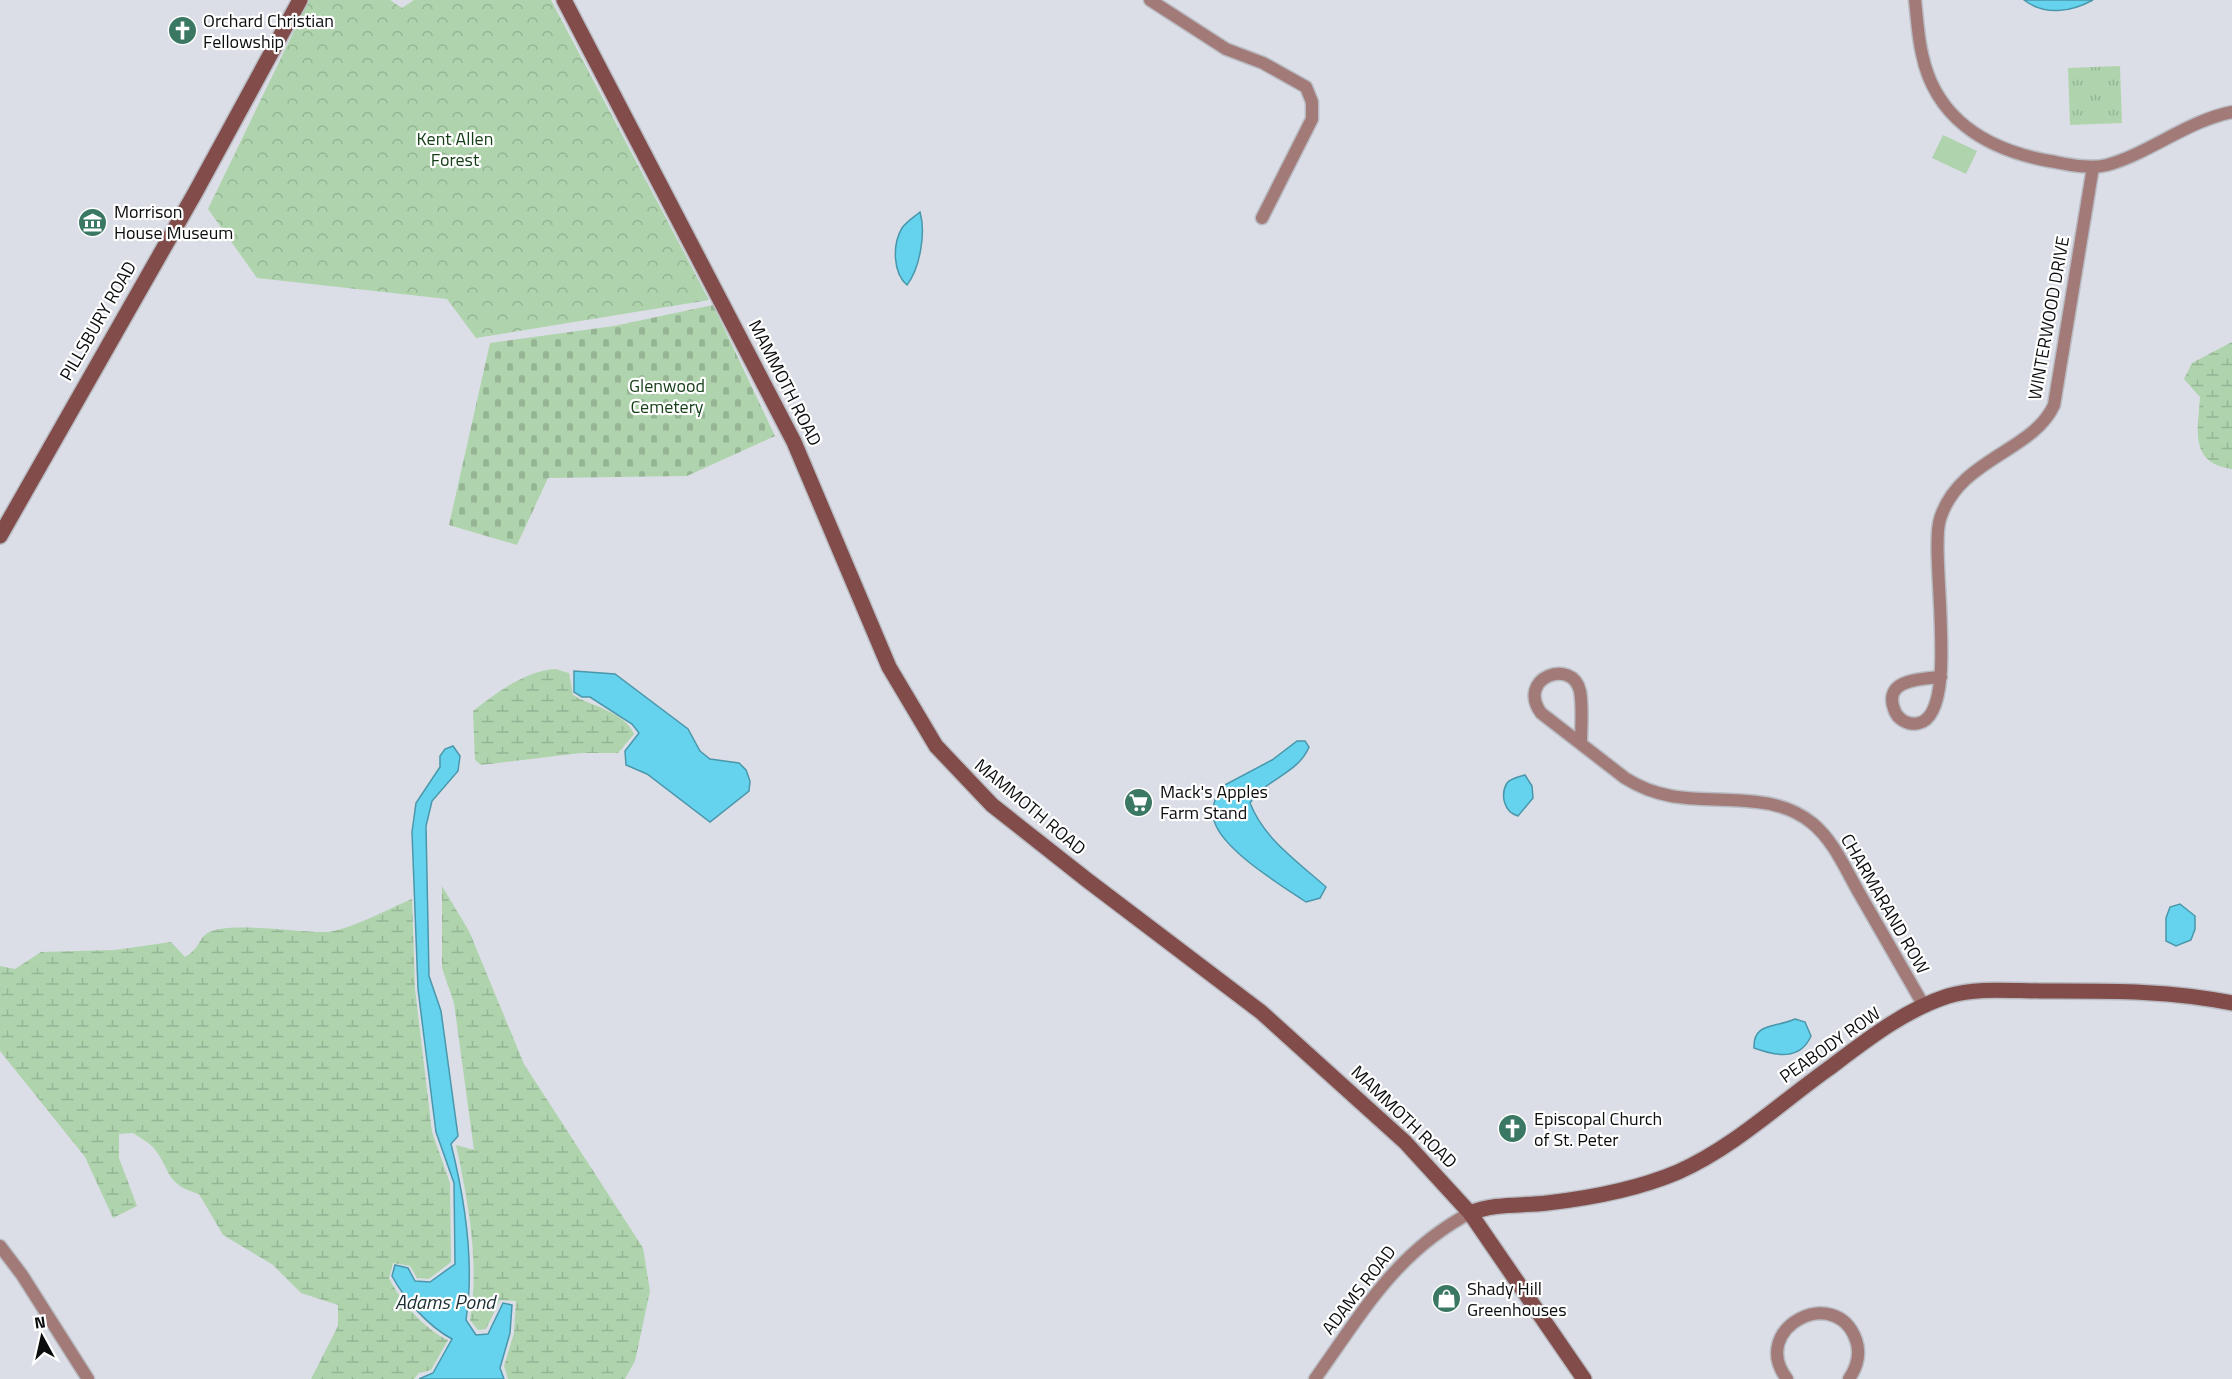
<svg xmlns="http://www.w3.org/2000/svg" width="2232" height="1379" viewBox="0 0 2232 1379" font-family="'Titillium Web',sans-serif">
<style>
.green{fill:#afd4ad}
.forest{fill:url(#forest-crowns)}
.wetland{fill:url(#wetland-marsh)}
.cemetery{fill:url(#cemetery-stones)}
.park{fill:url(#park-tufts)}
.water{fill:#65d3ee;stroke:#4a97ab;stroke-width:1.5}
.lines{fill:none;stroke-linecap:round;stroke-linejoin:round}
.street-casing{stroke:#babcc3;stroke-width:15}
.secondary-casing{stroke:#babcc3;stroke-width:18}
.street{stroke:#a27b79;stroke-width:12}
.secondary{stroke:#814c49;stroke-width:15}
.labels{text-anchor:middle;stroke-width:4.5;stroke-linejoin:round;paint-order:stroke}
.poi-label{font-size:18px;fill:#0b0c0e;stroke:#fff;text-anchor:start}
.park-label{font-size:18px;fill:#143e16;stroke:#fff}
.street-label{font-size:18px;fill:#0b0c0e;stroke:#fff}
.water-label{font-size:20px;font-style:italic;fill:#1c3035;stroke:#fff}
</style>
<defs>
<pattern id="forest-crowns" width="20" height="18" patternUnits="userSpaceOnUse" patternTransform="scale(1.5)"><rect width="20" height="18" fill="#afd4ad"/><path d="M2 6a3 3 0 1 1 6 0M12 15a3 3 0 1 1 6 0" fill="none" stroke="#95b594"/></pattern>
<pattern id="wetland-marsh" width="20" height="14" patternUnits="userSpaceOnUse" patternTransform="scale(1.5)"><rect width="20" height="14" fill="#afd4ad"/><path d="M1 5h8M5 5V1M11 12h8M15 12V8" fill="none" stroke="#95b594"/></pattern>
<pattern id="cemetery-stones" width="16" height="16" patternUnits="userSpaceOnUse" patternTransform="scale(1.5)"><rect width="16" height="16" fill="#afd4ad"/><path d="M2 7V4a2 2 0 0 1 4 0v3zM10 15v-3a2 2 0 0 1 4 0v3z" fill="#95b594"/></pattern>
<pattern id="park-tufts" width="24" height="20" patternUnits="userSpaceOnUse" patternTransform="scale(1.5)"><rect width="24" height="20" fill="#afd4ad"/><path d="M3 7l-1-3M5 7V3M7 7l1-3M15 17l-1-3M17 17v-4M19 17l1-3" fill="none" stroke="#95b594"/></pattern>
</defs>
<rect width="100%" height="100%" fill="#dbdee6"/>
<polygon class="green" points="1943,135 1977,151 1966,174 1932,158"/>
<polygon class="forest" points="309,0 390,0 402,8 414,0 551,0 709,300 476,338 447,299 257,278 208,209"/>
<g class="wetland">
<path d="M2232,342V469C2189,463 2198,430 2200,397L2184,379L2192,363Z"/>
<path d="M555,669L569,673L573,695C591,706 625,712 634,734L618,753H581L481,765L475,760L473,711C498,692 523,672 555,669Z"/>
<path d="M442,886L469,931L524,1064L643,1248L650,1291L635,1361L625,1379H508L504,1366L514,1333L516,1301L500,1300L486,1329L478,1330L470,1320C480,1263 468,1201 456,1145L474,1150L454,1003L442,968Z"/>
<path d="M412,899L415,989L432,1132L450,1183L451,1262L429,1279L417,1278L410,1266L393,1263L389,1278C401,1302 424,1329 448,1340L431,1370L419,1373L414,1379H311L338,1326V1305L301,1293L273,1265L223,1235L199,1194C164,1184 172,1170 153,1147C148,1142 139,1137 133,1133L119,1134V1158L137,1206L113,1218L85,1157L0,1051V966L15,969L41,952L115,950L171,942L185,957C200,948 197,942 206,934C223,920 302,933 326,932C350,930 388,909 412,899Z"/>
</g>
<polygon class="cemetery" points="713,305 775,436 687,476 548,478 517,545 449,525 490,343 614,326"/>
<polygon class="park" points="2120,66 2122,123 2070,125 2068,68"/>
<g class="water">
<path d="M2024,0H2093C2071,12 2045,16 2024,0Z"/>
<path d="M920,212C926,233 920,268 907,285C893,273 892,245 902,228C906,222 914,217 920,212Z"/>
<polygon points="574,671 615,674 688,729 700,751 710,759 739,763 746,770 750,781 749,791 710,822 647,774 626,765 625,751 639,733 632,724 590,697 582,697 574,692"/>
<path d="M1297,741H1305L1309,747C1298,774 1265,779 1250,803C1264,839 1298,862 1326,887L1320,898L1306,902C1281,885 1215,846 1213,815C1212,805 1216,797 1219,788L1272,760Z"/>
<path d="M453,746L460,756L458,771L432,801L426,826L429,976L441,1011L458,1136L451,1144C465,1200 475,1262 466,1320L476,1335L488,1334L503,1303L512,1305L510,1333L500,1368L504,1379H419L433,1373L452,1339C428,1326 405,1300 392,1276L395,1265L408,1268L415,1281L430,1282L455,1264L454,1183L436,1132L418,989L412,832L416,803L440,767V756L445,749Z"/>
<path d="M1525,775L1532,786L1533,798L1518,816C1504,812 1500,795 1507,783C1511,778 1519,777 1525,775Z"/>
<polygon points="2180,904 2195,916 2195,929 2191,940 2176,946 2166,941 2166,918 2170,907"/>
<path d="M1795,1019L1805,1022L1811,1036C1800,1061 1776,1056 1754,1048C1753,1022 1776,1028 1795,1019Z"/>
</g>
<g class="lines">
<defs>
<g id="street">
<polyline points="1150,0 1226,49 1263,63 1306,87 1312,102 1312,119 1262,218"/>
<path d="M1915,0C1917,18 1918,37 1922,54C1935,117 1984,148 2044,160C2063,163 2087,170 2107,165C2150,153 2187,121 2232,112"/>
<path d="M1941,677C1922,679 1883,679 1894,709C1897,719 1908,726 1919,723C1961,713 1929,555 1940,519C1959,458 2033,452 2054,405L2093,167"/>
<path d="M1581,743C1581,727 1583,707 1580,691C1572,657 1516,678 1541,713L1625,778C1669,806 1708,796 1757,802C1777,804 1796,810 1812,823C1833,840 1845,868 1858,891C1880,929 1902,968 1924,1006"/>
<polyline points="0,1246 22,1275 88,1379"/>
<path d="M1315,1379C1362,1313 1396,1252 1470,1213"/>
<path d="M1787,1379C1748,1328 1836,1283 1856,1340C1861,1354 1857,1367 1849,1379"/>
</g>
<g id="secondary">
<polyline points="564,0 794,442 889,667 936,746 992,805 1087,880 1261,1012 1405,1142 1470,1213 1584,1379"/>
<polyline points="0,536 195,193 300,0"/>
<path d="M1470,1213C1495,1203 1521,1206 1547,1203C1591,1198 1638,1189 1678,1172C1734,1147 1779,1104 1828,1069C1864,1042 1904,1010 1948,996C1978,987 2011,991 2042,991C2106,991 2169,990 2232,1003"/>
</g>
</defs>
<use href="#street" class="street-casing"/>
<use href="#secondary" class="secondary-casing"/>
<use href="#street" class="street"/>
<use href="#secondary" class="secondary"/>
</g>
<defs>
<symbol id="church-disc" viewBox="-11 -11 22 22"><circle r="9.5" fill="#3b7863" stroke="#fff"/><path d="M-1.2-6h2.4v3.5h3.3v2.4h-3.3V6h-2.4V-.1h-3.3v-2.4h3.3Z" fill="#fff"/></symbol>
<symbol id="museum-disc" viewBox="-11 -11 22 22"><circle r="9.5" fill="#3b7863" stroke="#fff"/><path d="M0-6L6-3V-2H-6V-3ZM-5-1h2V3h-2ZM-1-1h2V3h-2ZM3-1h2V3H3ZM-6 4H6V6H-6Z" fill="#fff"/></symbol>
<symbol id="supermarket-disc" viewBox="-11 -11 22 22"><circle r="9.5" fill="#3b7863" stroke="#fff"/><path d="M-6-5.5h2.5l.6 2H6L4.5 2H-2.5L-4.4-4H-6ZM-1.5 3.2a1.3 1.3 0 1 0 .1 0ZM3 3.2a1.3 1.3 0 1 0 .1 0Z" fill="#fff"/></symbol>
<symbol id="shop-disc" viewBox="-11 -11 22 22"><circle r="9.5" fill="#3b7863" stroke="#fff"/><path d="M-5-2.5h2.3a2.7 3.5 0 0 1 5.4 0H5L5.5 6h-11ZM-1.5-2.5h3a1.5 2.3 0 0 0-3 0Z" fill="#fff"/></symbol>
</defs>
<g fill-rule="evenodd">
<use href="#church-disc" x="166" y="14" width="33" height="33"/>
<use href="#museum-disc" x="76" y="206" width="33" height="33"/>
<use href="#supermarket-disc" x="1122" y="786" width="33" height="33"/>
<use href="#church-disc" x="1496" y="1112" width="33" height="33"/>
<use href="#shop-disc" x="1430" y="1282" width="33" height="33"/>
</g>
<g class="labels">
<g class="poi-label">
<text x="203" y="27">Orchard Christian<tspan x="203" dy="21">Fellowship</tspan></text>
<text x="114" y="218">Morrison<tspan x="114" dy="21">House Museum</tspan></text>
<text x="1160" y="798">Mack's Apples<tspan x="1160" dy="21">Farm Stand</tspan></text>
<text x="1534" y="1125">Episcopal Church<tspan x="1534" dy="21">of St. Peter</tspan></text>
<text x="1467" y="1295">Shady Hill<tspan x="1467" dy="21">Greenhouses</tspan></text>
</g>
<g class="park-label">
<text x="455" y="145">Kent Allen<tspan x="455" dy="21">Forest</tspan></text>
<text x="667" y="392">Glenwood<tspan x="667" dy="21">Cemetery</tspan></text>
</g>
<g class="street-label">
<text transform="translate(2049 318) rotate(-80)" y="6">WINTERWOOD DRIVE</text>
<text transform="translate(98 321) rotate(-60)" y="6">PILLSBURY ROAD</text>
<text transform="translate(785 383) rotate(63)" y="6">MAMMOTH ROAD</text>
<text transform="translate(1030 807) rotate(40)" y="6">MAMMOTH ROAD</text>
<text transform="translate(1885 904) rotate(60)" y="6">CHARMARAND ROW</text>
<text transform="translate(1830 1045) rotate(-35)" y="6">PEABODY ROW</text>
<text transform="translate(1404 1117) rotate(44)" y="6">MAMMOTH ROAD</text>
<text transform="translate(1359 1290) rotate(-52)" y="6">ADAMS ROAD</text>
</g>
<g class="water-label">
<text x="445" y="1309">Adams Pond</text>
</g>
</g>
<g transform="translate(42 1337) rotate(352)" stroke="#ffffff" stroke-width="4.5" paint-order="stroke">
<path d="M0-4.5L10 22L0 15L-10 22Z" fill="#0b0c0e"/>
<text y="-9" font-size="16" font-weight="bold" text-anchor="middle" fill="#0b0c0e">N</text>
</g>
</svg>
